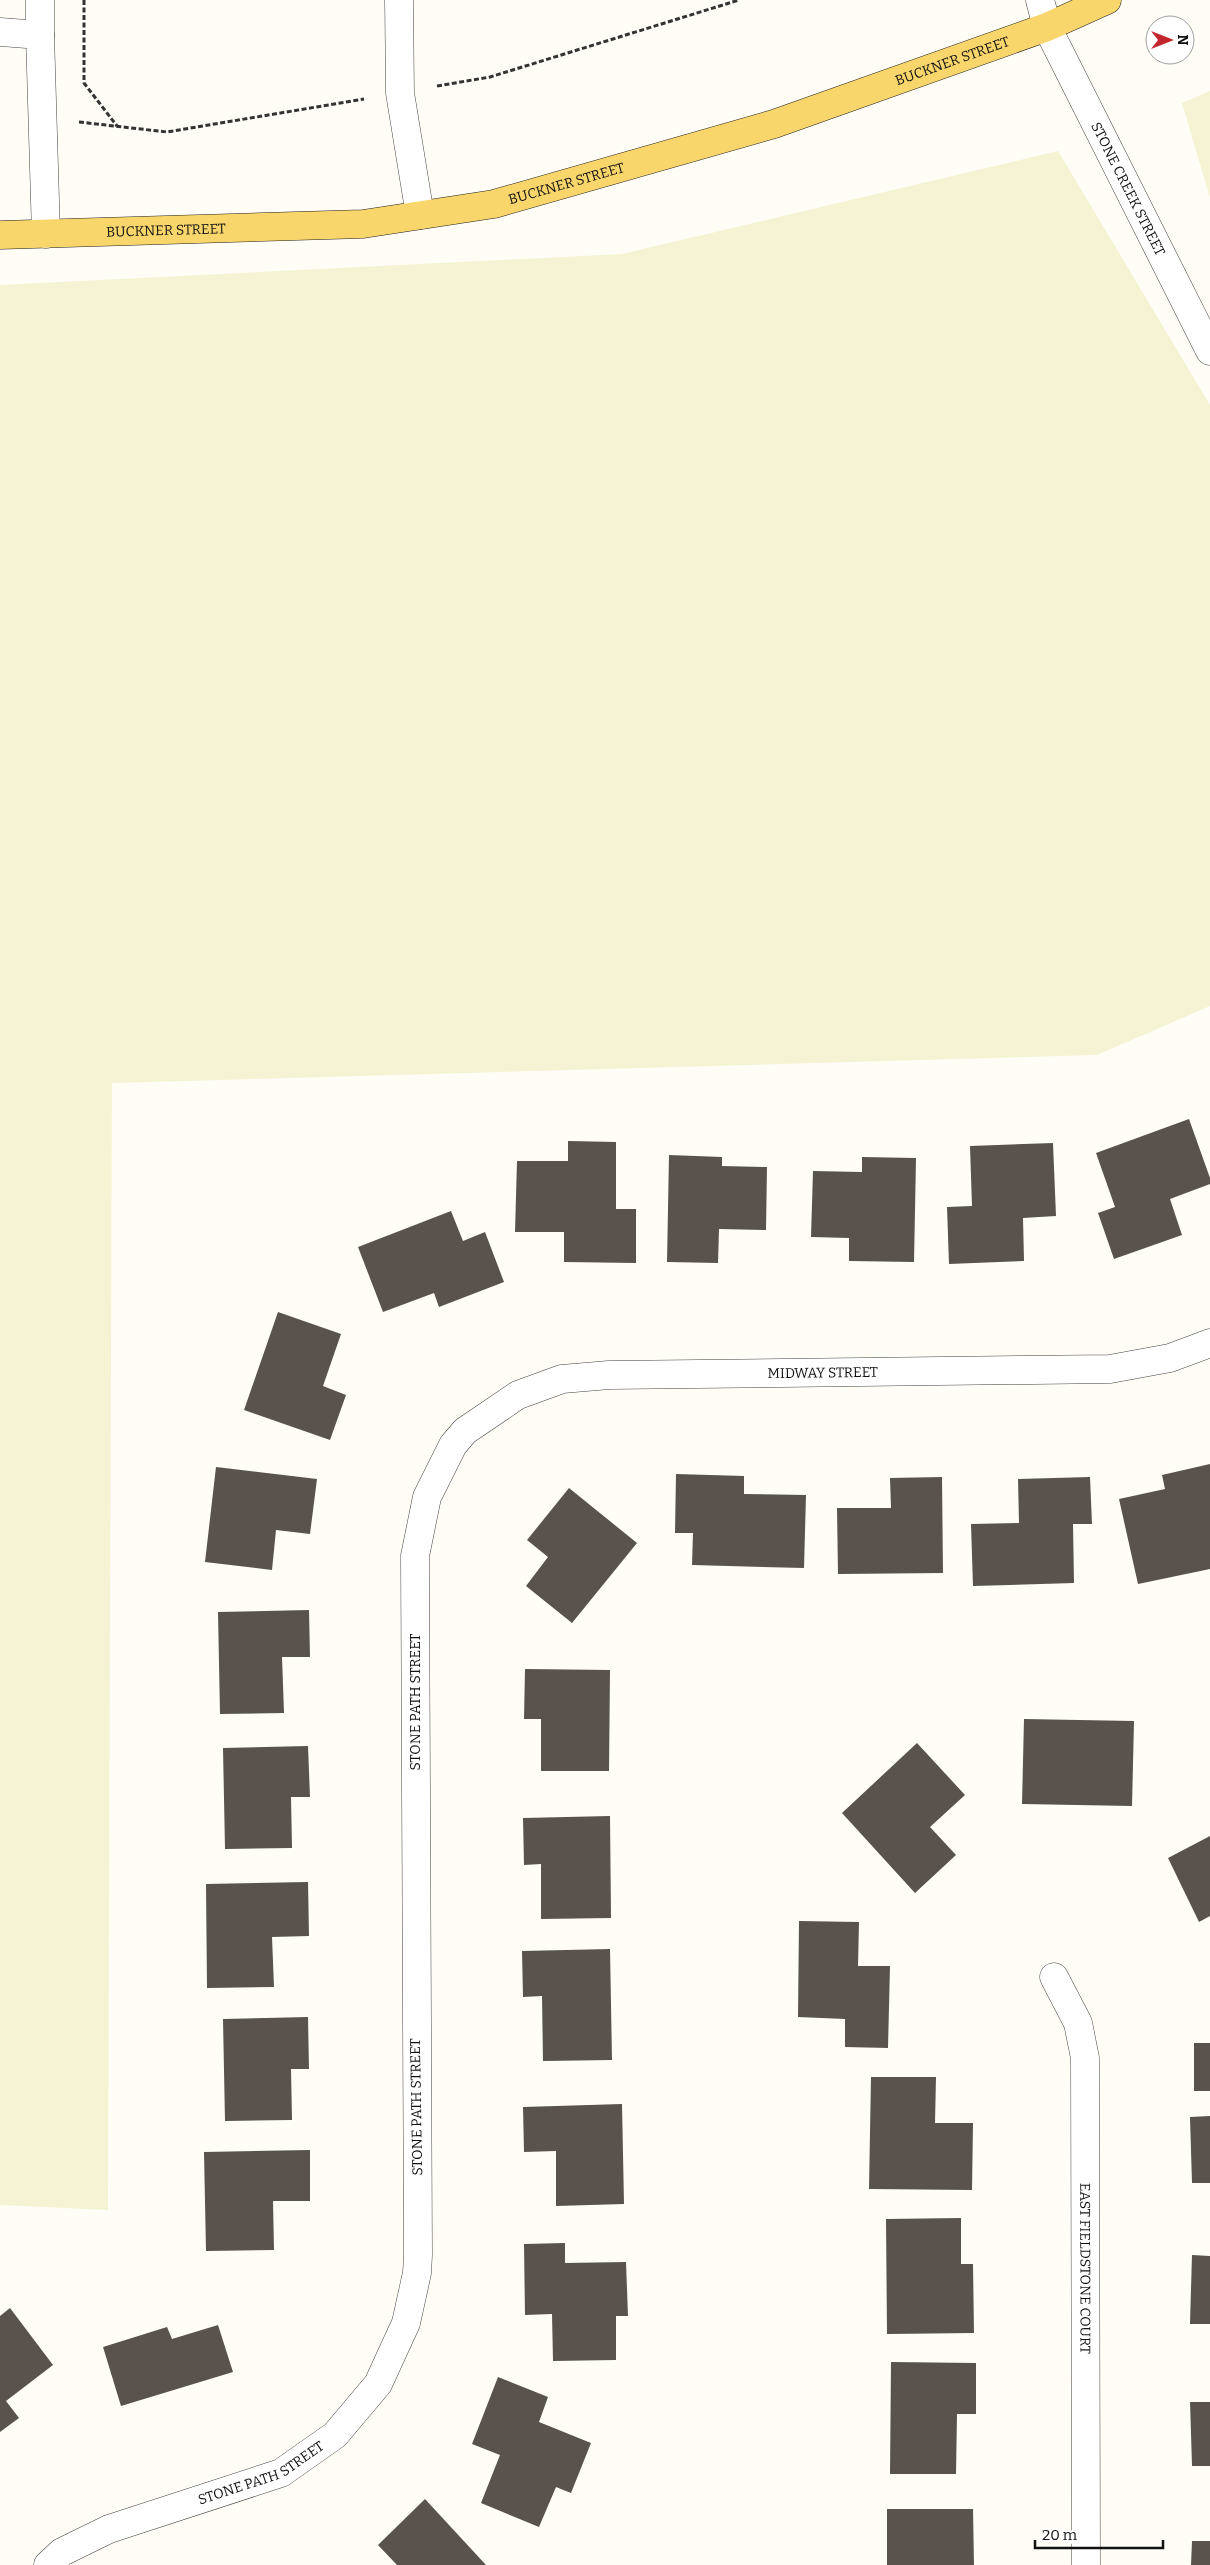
<svg xmlns="http://www.w3.org/2000/svg" width="1210" height="2565" viewBox="0 0 1210 2565" font-family="Bitter,serif">
<style>
.farmland{fill:#f6f3d4}
.building{fill:#5a524d}
.lines{fill:none;stroke-linecap:round;stroke-linejoin:round}
.minor-casing{stroke:#444;stroke-width:29}
.major-casing{stroke:#222;stroke-width:29}
.path{stroke:#333;stroke-width:3;stroke-dasharray:5 2.5;stroke-linecap:butt}
.minor{stroke:#fff;stroke-width:28}
.major{stroke:#f9d66b;stroke-width:28}
.labels{text-anchor:middle;stroke-width:5;stroke-linejoin:round;paint-order:stroke}
.street-label{font-size:14px;fill:#111;stroke:#fff}
</style>
<rect width="100%" height="100%" fill="#fffdf5"/>
<g class="farmland">
<polygon points="1210,91 1210,198 1182,103"/>
<polygon points="1058,151 1210,405 1210,1006 1097,1055 112,1083 108,2210 0,2205 0,285 622,254"/>
</g>
<g class="building">
<polygon points="1189,1119 1210,1178 1210,1184 1170,1199 1182,1235 1114,1259 1098,1213 1115,1207 1096,1153"/>
<polygon points="568,1141 616,1142 616,1209 636,1209 636,1263 564,1262 564,1232 515,1232 517,1161 568,1161"/>
<polygon points="1053,1143 1056,1216 1023,1218 1024,1261 949,1264 947,1207 972,1206 970,1146"/>
<polygon points="669,1155 722,1157 722,1166 767,1167 766,1230 719,1229 718,1263 667,1262"/>
<polygon points="862,1157 916,1158 914,1262 849,1261 849,1238 811,1237 813,1171 862,1172"/>
<polygon points="451,1211 463,1241 485,1232 504,1282 439,1307 434,1293 383,1312 358,1247"/>
<polygon points="278,1312 341,1334 323,1386 346,1395 330,1440 244,1410"/>
<polygon points="1210,1464 1210,1569 1138,1584 1119,1499 1165,1489 1162,1475"/>
<polygon points="216,1467 317,1479 310,1534 276,1530 272,1570 205,1562"/>
<polygon points="676,1474 744,1476 744,1494 806,1495 804,1568 692,1565 693,1533 675,1533"/>
<polygon points="942,1477 943,1573 838,1574 837,1508 891,1508 890,1478"/>
<polygon points="1090,1477 1092,1524 1073,1524 1074,1583 973,1586 971,1524 1019,1523 1018,1479"/>
<polygon points="569,1488 637,1543 572,1623 526,1586 548,1557 527,1540"/>
<polygon points="309,1610 310,1657 282,1657 284,1713 220,1714 218,1612"/>
<polygon points="525,1669 610,1670 609,1771 541,1771 541,1719 524,1719"/>
<polygon points="1024,1719 1134,1721 1132,1806 1022,1804"/>
<polygon points="917,1743 965,1795 930,1827 956,1855 915,1893 842,1813"/>
<polygon points="308,1746 310,1797 291,1797 292,1848 225,1849 223,1748"/>
<polygon points="610,1816 611,1918 541,1919 541,1864 524,1865 523,1818"/>
<polygon points="1210,1836 1210,1916 1199,1922 1168,1858"/>
<polygon points="308,1882 309,1936 272,1937 274,1987 207,1988 206,1884"/>
<polygon points="799,1921 859,1922 858,1966 890,1966 888,2048 845,2047 845,2019 798,2017"/>
<polygon points="610,1949 612,2060 543,2061 542,1996 523,1997 522,1951"/>
<polygon points="308,2017 309,2069 291,2069 292,2120 225,2121 223,2019"/>
<rect x="1194" y="2043" width="16" height="48"/>
<polygon points="871,2077 936,2077 935,2123 973,2123 972,2190 869,2189"/>
<polygon points="622,2104 624,2204 556,2206 556,2151 524,2152 523,2107"/>
<polygon points="1210,2116 1210,2183 1192,2183 1190,2117"/>
<polygon points="310,2150 310,2201 273,2201 274,2250 206,2251 204,2152"/>
<polygon points="961,2218 961,2264 973,2264 974,2333 887,2334 886,2219"/>
<polygon points="565,2243 565,2263 626,2262 628,2316 616,2316 616,2360 553,2361 552,2314 525,2315 524,2244"/>
<polygon points="1192,2255 1210,2256 1210,2324 1190,2324"/>
<polygon points="10,2308 53,2365 6,2401 19,2418 0,2432 0,2316"/>
<polygon points="218,2325 233,2372 121,2406 103,2347 167,2327 172,2339"/>
<polygon points="891,2362 976,2363 976,2414 957,2414 956,2474 890,2474"/>
<polygon points="498,2377 548,2397 539,2422 591,2443 571,2493 556,2487 539,2527 481,2503 500,2455 472,2444"/>
<polygon points="1190,2402 1210,2402 1210,2466 1192,2466"/>
<polygon points="425,2499 486,2565 397,2565 378,2545"/>
<polygon points="887,2509 973,2509 974,2565 887,2565"/>
<polygon points="1192,2541 1210,2541 1210,2565 1191,2565"/>
</g>
<g class="lines">
<defs>
<g id="minor">
<polyline points="399,0 400,93 420,215"/>
<path id="s1" d="M1040,0L1047,27L1210,351"/>
<polyline points="0,32 40,35 46,234"/>
<polyline points="40,35 40,0"/>
<path id="s2" d="M1054,1977L1078,2023L1085,2058L1086,2565"/>
<path id="s3" d="M48,2565L62,2552L109,2529L281,2473L335,2435L378,2384L406,2323L417,2273L418,2255L415,1556L427,1497L453,1445L465,1431L518,1395L562,1379L609,1375L1110,1369L1170,1358L1210,1343"/>
</g>
<g id="major">
<path id="s4" d="M0,235L363,224L494,204L774,124L1047,27L1107,0"/>
</g>
</defs>
<use href="#minor" class="minor-casing"/>
<use href="#major" class="major-casing"/>
<g class="path">
<polyline points="84,0 84,83 117,126"/>
<polyline points="437,86 490,77 739,0"/>
<polyline points="79,122 167,132 364,99"/>
</g>
<use href="#minor" class="minor"/>
<use href="#major" class="major"/>
</g>
<g class="labels">
<g class="street-label">
<text dy="5" stroke="none"><textPath href="#s4" startOffset="976">BUCKNER STREET</textPath></text>
<text dy="5" stroke="none"><textPath href="#s4" startOffset="571">BUCKNER STREET</textPath></text>
<text dy="5" stroke="none"><textPath href="#s1" startOffset="209">STONE CREEK STREET</textPath></text>
<text dy="5" stroke="none"><textPath href="#s4" startOffset="166">BUCKNER STREET</textPath></text>
<text dy="5" stroke="none"><textPath href="#s3" startOffset="1729">MIDWAY STREET</textPath></text>
<text transform="translate(415 1702) rotate(-90)" y="5">STONE PATH STREET</text>
<text transform="translate(416 2107) rotate(-91)" y="5">STONE PATH STREET</text>
<text dy="5" stroke="none"><textPath href="#s2" startOffset="298">EAST FIELDSTONE COURT</textPath></text>
<text dy="5" stroke="none"><textPath href="#s3" startOffset="234">STONE PATH STREET</textPath></text>
</g>
</g>
<g transform="translate(1170 40) rotate(90)"><circle r="24" fill="#ffffff" stroke="#a0a0a0"/>
<path d="M0-4L9 19L0 12L-9 19Z" fill="#c4262e"/>
<text y="-8" font-size="14" font-weight="bold" text-anchor="middle" fill="#111111">N</text>
</g>
<path d="M1035 2540v8h128v-8" fill="none" stroke="#111111" stroke-width="2.5"/>
<text x="1042" y="2540" font-size="15" fill="#111111" stroke="#ffffff" stroke-width="4" paint-order="stroke">20 m</text>
</svg>
